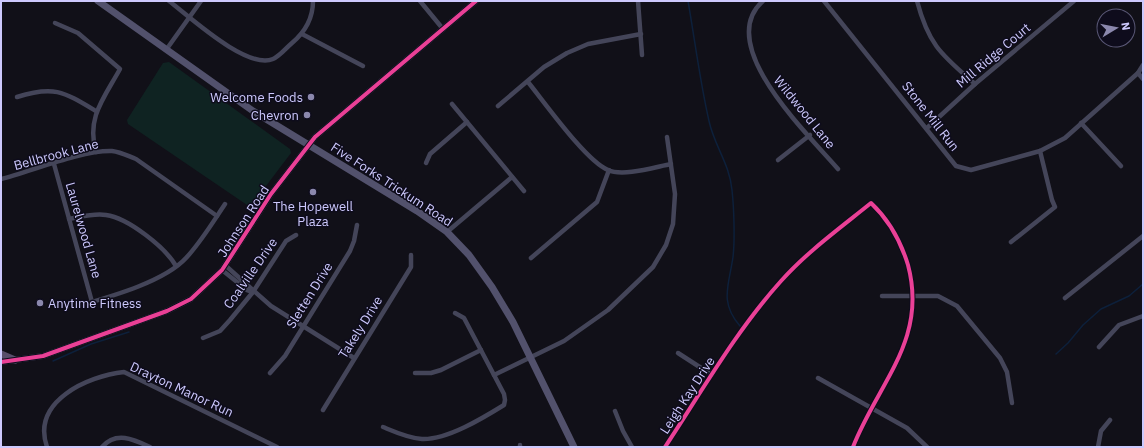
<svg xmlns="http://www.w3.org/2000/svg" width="1144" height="448" viewBox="0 0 1144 448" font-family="'IBM Plex Sans',sans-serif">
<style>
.green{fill:#0f2322}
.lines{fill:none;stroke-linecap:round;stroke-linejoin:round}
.stream{stroke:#0d203b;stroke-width:1.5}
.minor{stroke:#444559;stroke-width:4.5}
.tertiary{stroke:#444559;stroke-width:6}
.secondary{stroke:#52516c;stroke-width:7}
.primary{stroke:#584e6b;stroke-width:7}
.cycleway-casing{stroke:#0e0c1c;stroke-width:6}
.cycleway{stroke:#ea4096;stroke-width:4}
.poi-dot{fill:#8b88ad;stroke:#0e0c1c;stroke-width:1.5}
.labels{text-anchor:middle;stroke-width:3;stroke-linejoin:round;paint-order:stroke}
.street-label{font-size:13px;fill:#cdc9fd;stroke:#0e0c1c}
.poi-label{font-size:13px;fill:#cdc9fd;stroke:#0e0c1c;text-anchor:end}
</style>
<rect width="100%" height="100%" fill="#111018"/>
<polygon class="green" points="169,62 290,149 291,153 250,207 128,124 127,120 163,63"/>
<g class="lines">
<g class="stream">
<path d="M688,1C695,41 700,82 709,121C714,145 730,165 732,190C734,208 735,240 733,257C729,285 719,302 740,326"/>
<polyline points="1056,354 1068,343 1083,325 1101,309 1129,296 1143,284"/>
<polyline points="53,361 91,344 129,332"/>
</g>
<g class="minor">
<path d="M169,1C190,17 247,70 273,59C280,56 286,48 292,43C305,32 313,18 313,1"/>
<polyline points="420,1 443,29"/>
<polyline points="638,1 642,55"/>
<path d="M763,1C713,45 810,136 838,169"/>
<polyline points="824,1 956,166 971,170 1040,151 1065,138 1138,73 1143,65"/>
<path d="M917,1C929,46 942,55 975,84"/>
<path d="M55,23L78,33L120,69C104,98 86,118 96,152"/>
<polyline points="302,34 363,66"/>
<polyline points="166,50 201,1"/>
<polyline points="1138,73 1143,79"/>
<path d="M528,82C545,103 586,161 608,170C623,177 655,167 671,164"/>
<path d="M17,97C54,85 64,92 96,111"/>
<polyline points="452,104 524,191"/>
<polyline points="498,106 544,67 567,53 588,44 641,34"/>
<polyline points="1081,123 1121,166"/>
<polyline points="927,128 975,84 1074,1"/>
<polyline points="778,160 810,135"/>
<polyline points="426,163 430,154 467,122"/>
<polyline points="54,164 92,302"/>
<path d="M1,179C32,171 82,150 112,151C121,152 128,156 136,159L217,216"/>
<path d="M69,219C81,217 93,213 106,215C128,218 165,247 176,266"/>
<polyline points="447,232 512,177"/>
<polyline points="1011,242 1055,207 1052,200 1040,151"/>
<polyline points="531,258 597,202 609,170"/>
<polyline points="226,266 271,306 354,358"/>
<polyline points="222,270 247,290 253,292"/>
<polyline points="882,296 938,296 957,306 1000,358 1007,372 1012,403"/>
<polyline points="1065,298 1143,236"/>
<path d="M78,306C109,297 164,282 186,258C201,242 213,222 225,204"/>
<polyline points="203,338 220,331 230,320 253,292 286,241 296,235"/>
<polyline points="1099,347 1119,325 1143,316"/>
<polyline points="678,353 712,375"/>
<polyline points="270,373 285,356 350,251 354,241 357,225"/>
<polyline points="415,373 431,373 441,370 481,350"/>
<polyline points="494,375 564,341 608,310 653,267 666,245 673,224 675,194 667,137"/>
<polyline points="818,378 907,428 927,447"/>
<polyline points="323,410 411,267 411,255"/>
<polyline points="615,411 623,431 632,447"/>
<path d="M383,427C395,432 408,438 422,439C447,440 483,418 504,405L505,400L504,394L464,318L455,313"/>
<path d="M47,447C31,401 88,376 124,372L277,447"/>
<path d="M102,447C116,431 133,439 150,447"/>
<polyline points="520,447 520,445"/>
<path d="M665,447C702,391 736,331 781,281C808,251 840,228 871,203C888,219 901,242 908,265C928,340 878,383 853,447"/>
<polyline points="1098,447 1101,431 1110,420"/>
</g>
<polyline class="tertiary" points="1,362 43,356 167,311 191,299 222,270 271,194 315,137 476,1"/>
<polyline class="secondary" points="98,1 253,111 417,211 447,232 469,255 492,287 513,322 574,447"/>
<polyline class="primary" points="1,354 15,360"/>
<defs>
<g id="cycleway">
<polyline points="1,362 43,356 167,311 191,299 222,270 271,194 315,137 476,1"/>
<path d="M665,447C702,391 736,331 781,281C808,251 840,228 871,203C888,219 901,242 908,265C928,340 878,383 853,447"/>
</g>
</defs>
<use href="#cycleway" class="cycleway-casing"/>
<use href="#cycleway" class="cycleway"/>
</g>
<g class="poi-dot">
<circle cx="311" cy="97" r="4"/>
<circle cx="307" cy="115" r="4"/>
<circle cx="313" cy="192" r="4"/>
<circle cx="40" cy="303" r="4"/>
</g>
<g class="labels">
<g class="street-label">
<text transform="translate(993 55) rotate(-40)" y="5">Mill Ridge Court</text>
<text transform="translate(805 112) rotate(51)" y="5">Wildwood Lane</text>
<text transform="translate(931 116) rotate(52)" y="5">Stone Mill Run</text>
<text transform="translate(56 154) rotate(-15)" y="5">Bellbrook Lane</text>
<text transform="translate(392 184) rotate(33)" y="5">Five Forks Trickum Road</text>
<text transform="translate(243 221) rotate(-57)" y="5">Johnson Road</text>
<text transform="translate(84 230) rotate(74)" y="5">Laurelwood Lane</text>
<text transform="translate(250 273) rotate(-55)" y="5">Coalville Drive</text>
<text transform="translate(309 295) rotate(-58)" y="5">Sletten Drive</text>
<text transform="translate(360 327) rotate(-58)" y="5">Takely Drive</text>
<text transform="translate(182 389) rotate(25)" y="5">Drayton Manor Run</text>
<text transform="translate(687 395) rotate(-57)" y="5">Leigh Kay Drive</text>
</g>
<g class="poi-label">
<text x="303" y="102">Welcome Foods</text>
<text x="299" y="120">Chevron</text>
<text x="313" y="211" text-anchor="middle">The Hopewell<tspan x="313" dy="15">Plaza</tspan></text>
<text x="48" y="308" text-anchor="start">Anytime Fitness</text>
</g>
</g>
<rect width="1144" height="448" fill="none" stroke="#cdc9fd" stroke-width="4"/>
<g transform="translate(1116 28) rotate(80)"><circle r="19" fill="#0e0c1c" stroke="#5a5876"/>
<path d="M0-3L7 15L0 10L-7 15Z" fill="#8b88ad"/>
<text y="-6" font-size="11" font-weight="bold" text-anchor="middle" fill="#cdc9fd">N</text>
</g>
</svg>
